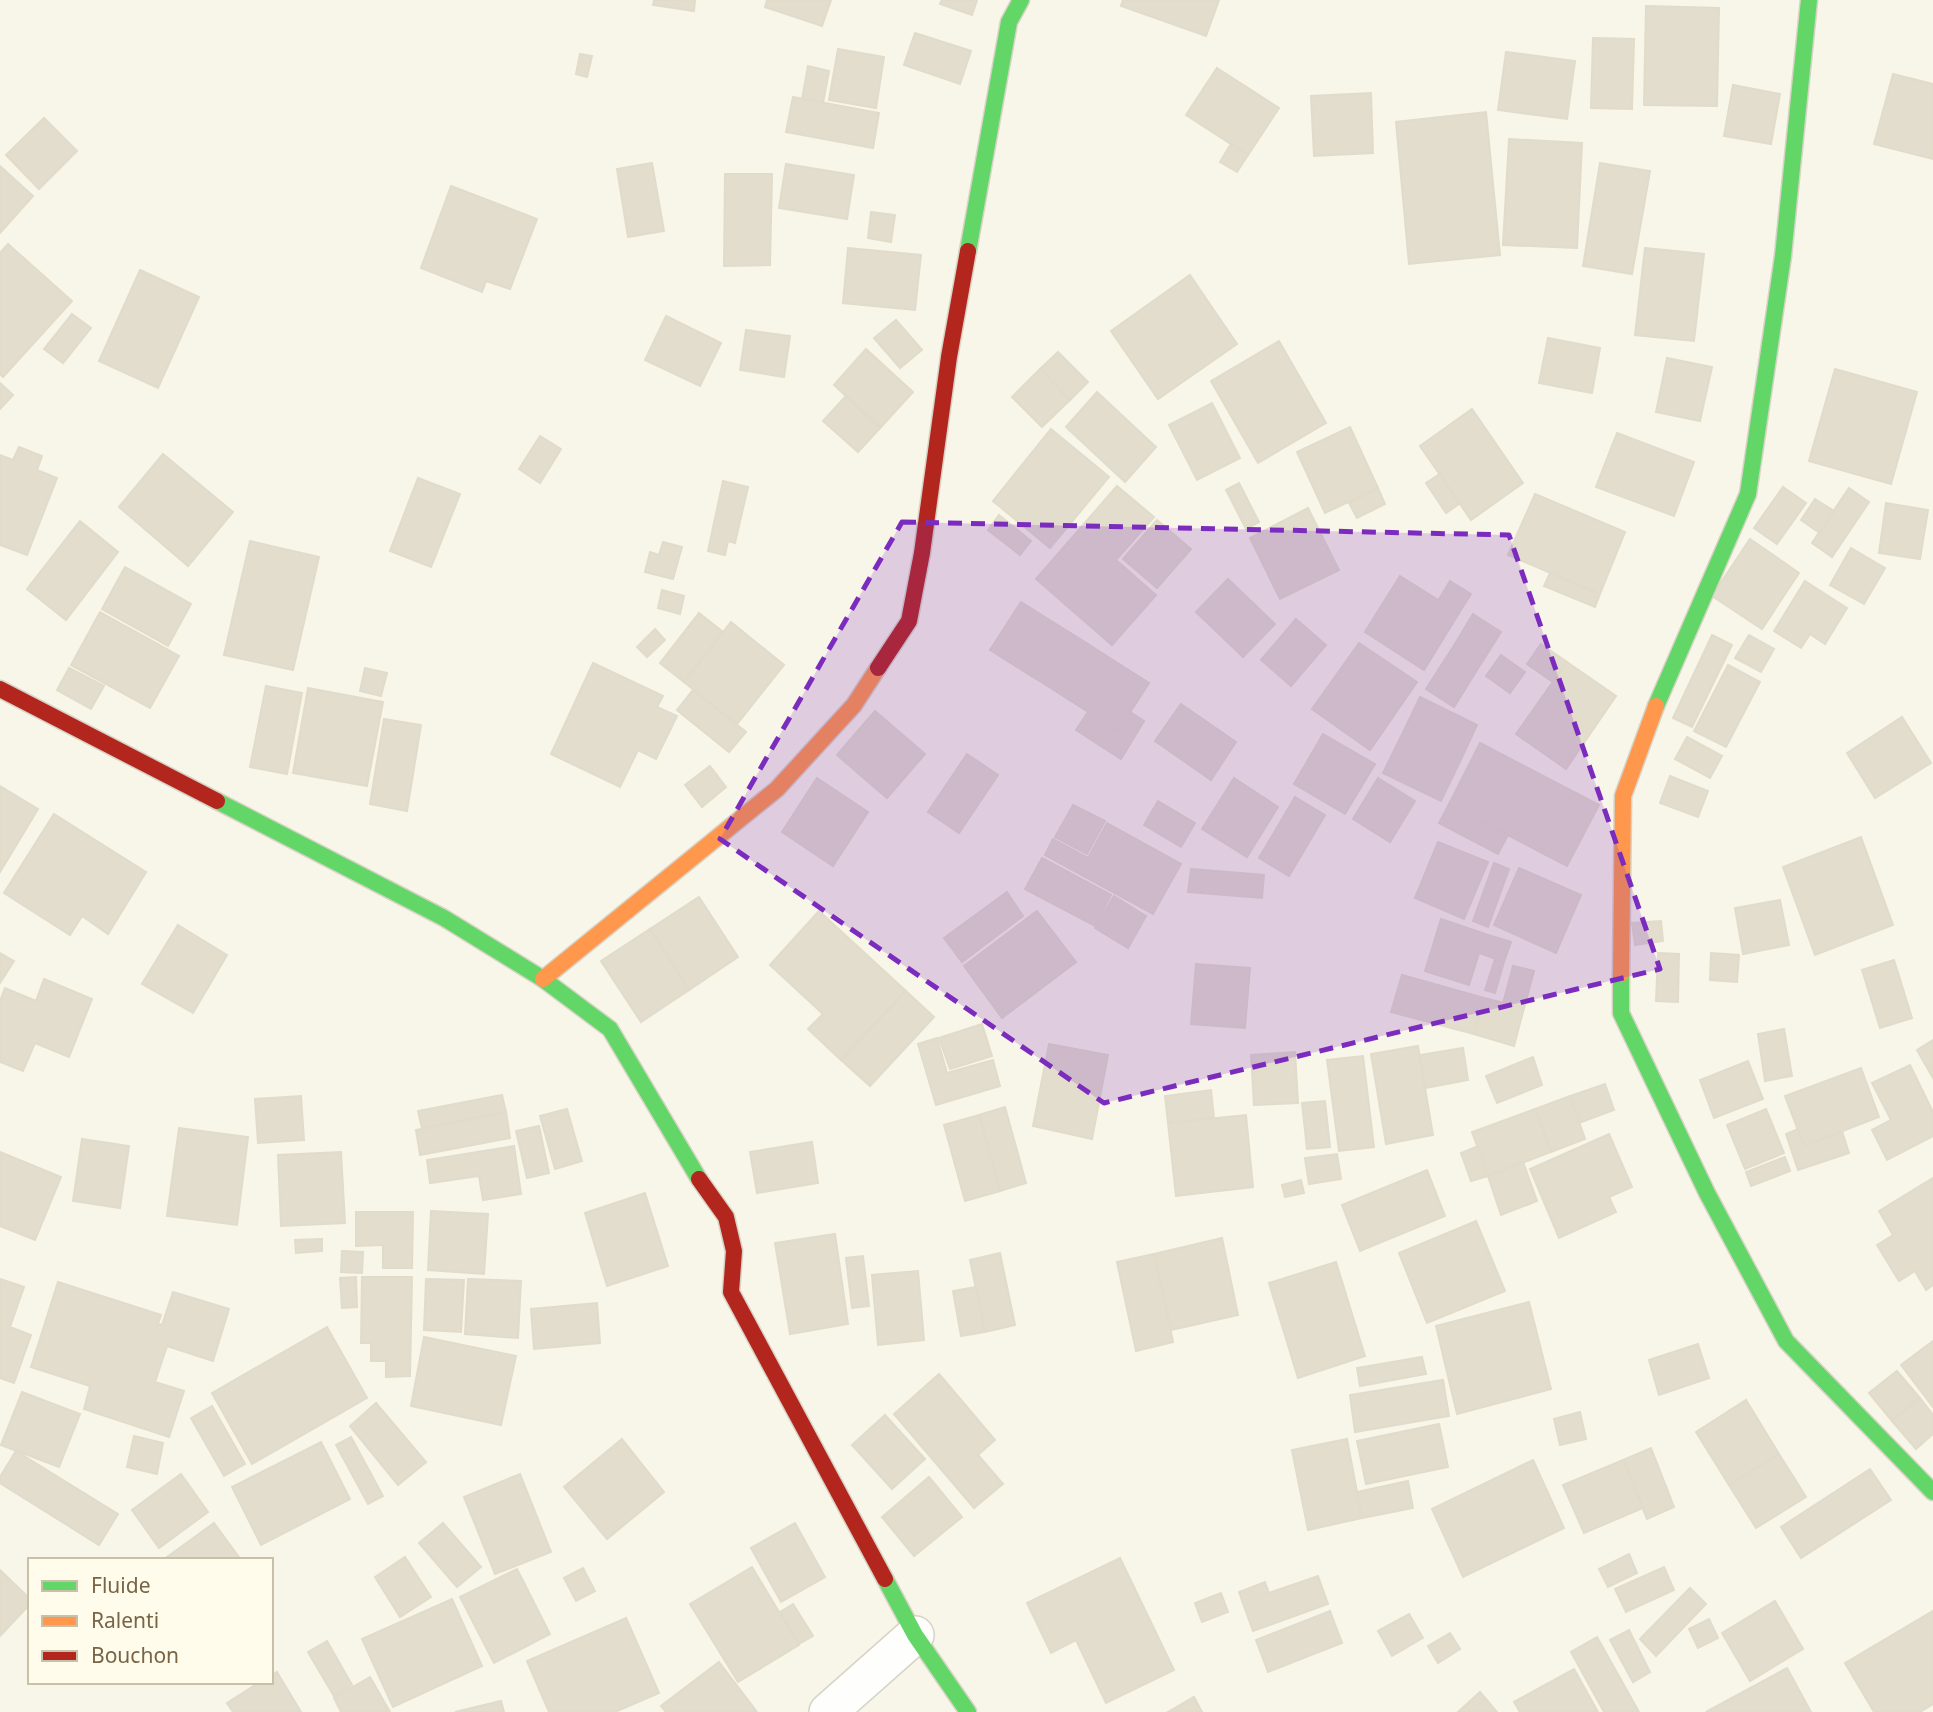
<svg xmlns="http://www.w3.org/2000/svg" width="1933" height="1712" viewBox="0 0 1933 1712" font-family="'Noto Sans',sans-serif">
<style>
.building{fill:#e3ddcd;stroke:#e1dbca;stroke-width:2}
.lines{fill:none;stroke-linecap:round;stroke-linejoin:round}
.street-casing{stroke:#d7d3c7;stroke-width:40}
.fast-casing{stroke:#d7d3c6;stroke-width:19}
.slow-casing{stroke:#d7d3c6;stroke-width:19}
.jam-casing{stroke:#d7d3c6;stroke-width:19}
.street{stroke:#fefefc;stroke-width:37}
.fast{stroke:#63d668;stroke-width:16}
.slow{stroke:#ff974d;stroke-width:16}
.jam{stroke:#b3261e;stroke-width:16}
.marked{fill:#7b2cbf;fill-opacity:0.2;stroke:#7b2cbf;stroke-width:5;stroke-dasharray:14 9;stroke-linejoin:round}
</style>
<rect width="100%" height="100%" fill="#f8f6e8"/>
<g class="building">
<polygon points="654,0 695,0 694,11 653,5"/>
<polygon points="767,0 831,0 822,26 765,7"/>
<polygon points="942,0 977,0 972,15 940,4"/>
<polygon points="1123,0 1219,0 1206,36 1121,6"/>
<polygon points="1646,6 1719,8 1717,106 1644,105"/>
<polygon points="915,33 971,51 960,84 904,65"/>
<polygon points="1593,38 1634,39 1632,109 1591,108"/>
<polygon points="838,49 884,57 876,108 829,100"/>
<polygon points="1506,52 1575,61 1567,119 1498,110"/>
<polygon points="580,54 592,56 587,77 576,74"/>
<polygon points="808,66 829,71 823,103 802,99"/>
<polygon points="1217,68 1279,108 1248,155 1186,115"/>
<polygon points="1893,74 1933,84 1933,159 1874,144"/>
<polygon points="1733,85 1780,94 1771,144 1724,136"/>
<polygon points="1371,93 1373,153 1314,156 1311,96"/>
<polygon points="793,97 879,113 873,148 786,132"/>
<polygon points="1486,112 1500,255 1409,264 1396,122"/>
<polygon points="44,118 77,151 39,189 6,155"/>
<polygon points="1509,139 1582,143 1577,248 1503,245"/>
<polygon points="1231,144 1248,155 1237,172 1220,162"/>
<polygon points="652,163 664,231 628,237 617,169"/>
<polygon points="1600,163 1650,171 1632,274 1583,266"/>
<polygon points="786,164 854,175 847,219 779,208"/>
<polygon points="0,166 33,196 0,233"/>
<polygon points="725,174 772,174 770,265 724,266"/>
<polygon points="451,186 537,219 510,289 486,281 482,292 421,268"/>
<polygon points="871,212 895,215 891,242 868,238"/>
<polygon points="8,244 72,301 3,377 0,374 0,253"/>
<polygon points="848,248 921,255 915,310 843,303"/>
<polygon points="1645,248 1704,254 1694,341 1635,335"/>
<polygon points="140,270 199,297 158,388 99,361"/>
<polygon points="1190,275 1237,344 1158,399 1111,331"/>
<polygon points="72,314 91,328 63,363 44,349"/>
<polygon points="666,316 721,343 700,386 645,360"/>
<polygon points="896,320 922,350 900,368 874,338"/>
<polygon points="746,330 790,336 784,377 740,370"/>
<polygon points="1548,338 1600,348 1592,393 1539,383"/>
<polygon points="1279,341 1326,423 1258,463 1211,381"/>
<polygon points="866,349 913,392 880,428 834,385"/>
<polygon points="1058,352 1088,382 1070,400 1040,369"/>
<polygon points="1667,358 1712,367 1700,421 1656,412"/>
<polygon points="1040,369 1070,400 1042,427 1012,397"/>
<polygon points="1835,369 1917,392 1891,484 1809,461"/>
<polygon points="0,383 13,395 0,409"/>
<polygon points="1097,392 1156,447 1125,482 1066,427"/>
<polygon points="846,396 880,428 858,452 823,421"/>
<polygon points="1212,403 1240,458 1197,480 1169,425"/>
<polygon points="1472,409 1523,483 1471,520 1420,446"/>
<polygon points="1350,427 1378,488 1325,513 1297,452"/>
<polygon points="1051,429 1109,477 1050,548 993,501"/>
<polygon points="1617,433 1694,462 1674,516 1596,487"/>
<polygon points="540,436 561,449 540,483 519,469"/>
<polygon points="19,447 42,456 37,470 57,478 27,555 0,545 0,455 13,460"/>
<polygon points="163,454 233,512 188,566 119,507"/>
<polygon points="1440,474 1459,504 1446,513 1426,483"/>
<polygon points="418,478 460,494 431,567 390,551"/>
<polygon points="723,481 748,487 735,543 728,541 725,555 708,551"/>
<polygon points="1239,483 1259,522 1246,529 1226,490"/>
<polygon points="1117,486 1154,517 1116,560 1156,595 1112,645 1036,579"/>
<polygon points="1783,487 1806,503 1777,544 1754,528"/>
<polygon points="1378,488 1385,504 1357,518 1349,503"/>
<polygon points="1849,488 1869,502 1832,557 1812,543"/>
<polygon points="1535,494 1625,532 1600,594 1508,555"/>
<polygon points="1815,499 1834,511 1820,533 1801,520"/>
<polygon points="1886,503 1928,510 1920,559 1879,553"/>
<polygon points="1308,508 1339,570 1280,599 1250,538"/>
<polygon points="999,515 1031,541 1020,555 988,530"/>
<polygon points="1157,520 1191,549 1157,588 1123,559"/>
<polygon points="80,521 118,552 66,620 27,589"/>
<polygon points="1750,539 1799,573 1762,629 1712,596"/>
<polygon points="250,541 319,557 293,670 224,655"/>
<polygon points="663,542 682,547 673,579 645,572 650,552 659,555"/>
<polygon points="1851,548 1885,568 1864,604 1830,585"/>
<polygon points="125,567 191,604 168,646 102,609"/>
<polygon points="1550,573 1600,594 1595,607 1544,586"/>
<polygon points="1400,576 1459,613 1424,670 1365,632"/>
<polygon points="1228,579 1275,624 1243,657 1196,612"/>
<polygon points="1450,581 1471,594 1459,613 1438,601"/>
<polygon points="1805,581 1847,608 1825,644 1810,634 1801,648 1774,631"/>
<polygon points="662,590 684,596 680,614 658,608"/>
<polygon points="1021,602 1088,644 1057,692 990,650"/>
<polygon points="100,612 179,656 150,708 71,665"/>
<polygon points="699,613 723,632 684,682 660,663"/>
<polygon points="1473,614 1501,632 1482,662 1455,644"/>
<polygon points="1296,619 1326,645 1291,686 1261,660"/>
<polygon points="731,622 784,665 737,724 684,682"/>
<polygon points="655,629 665,640 647,657 637,647"/>
<polygon points="1712,635 1732,645 1692,727 1673,718"/>
<polygon points="1749,635 1774,649 1761,672 1735,658"/>
<polygon points="1359,643 1417,682 1370,750 1312,709"/>
<polygon points="1088,644 1149,683 1118,731 1057,692"/>
<polygon points="1455,644 1482,662 1454,707 1426,689"/>
<polygon points="1541,644 1567,662 1553,682 1527,664"/>
<polygon points="1501,655 1525,672 1510,693 1486,676"/>
<polygon points="1567,662 1616,696 1566,769 1516,734"/>
<polygon points="593,663 663,696 657,707 677,716 656,759 638,750 620,787 551,754"/>
<polygon points="1728,665 1760,682 1726,747 1694,731"/>
<polygon points="69,668 104,686 91,709 57,690"/>
<polygon points="365,668 387,673 381,696 360,691"/>
<polygon points="266,686 302,693 287,774 250,767"/>
<polygon points="308,688 383,702 367,786 293,773"/>
<polygon points="693,690 746,732 729,752 677,710"/>
<polygon points="1420,697 1477,725 1465,751 1408,722"/>
<polygon points="1181,704 1236,742 1211,780 1155,741"/>
<polygon points="875,711 925,754 887,798 837,755"/>
<polygon points="1088,712 1118,731 1130,712 1144,721 1121,759 1076,730"/>
<polygon points="1902,717 1931,763 1875,798 1847,753"/>
<polygon points="384,719 421,725 407,811 370,804"/>
<polygon points="1408,722 1465,751 1441,801 1383,773"/>
<polygon points="1323,734 1375,764 1345,814 1294,784"/>
<polygon points="1687,737 1722,756 1710,778 1675,759"/>
<polygon points="1480,743 1574,792 1542,853 1449,804"/>
<polygon points="967,754 998,775 959,833 928,812"/>
<polygon points="710,766 726,787 702,807 685,785"/>
<polygon points="1670,776 1708,791 1698,817 1660,803"/>
<polygon points="817,778 868,812 833,866 782,832"/>
<polygon points="1234,778 1278,807 1247,857 1202,829"/>
<polygon points="1378,778 1415,801 1390,842 1353,819"/>
<polygon points="0,786 38,809 0,872"/>
<polygon points="1574,792 1599,805 1567,866 1542,853"/>
<polygon points="1295,797 1325,815 1289,876 1259,858"/>
<polygon points="1158,801 1195,823 1181,847 1144,825"/>
<polygon points="1449,804 1508,835 1498,854 1439,823"/>
<polygon points="1073,805 1105,821 1087,854 1055,837"/>
<polygon points="54,814 146,872 108,934 82,916 70,935 4,893"/>
<polygon points="1107,823 1181,864 1153,914 1045,855 1053,839 1088,858"/>
<polygon points="1861,837 1893,925 1815,955 1783,867"/>
<polygon points="1438,842 1488,862 1464,919 1415,898"/>
<polygon points="1042,858 1111,895 1095,926 1025,889"/>
<polygon points="1494,863 1509,869 1488,927 1473,921"/>
<polygon points="1519,868 1581,895 1556,953 1494,925"/>
<polygon points="1191,869 1204,870 1201,893 1188,892"/>
<polygon points="1204,870 1264,875 1262,898 1201,893"/>
<polygon points="1007,892 1023,916 962,962 944,938"/>
<polygon points="1114,896 1146,916 1128,948 1095,928"/>
<polygon points="699,897 738,957 689,990 650,929"/>
<polygon points="1780,900 1789,945 1743,954 1735,908"/>
<polygon points="819,911 906,991 841,1060 808,1029 823,1014 770,965"/>
<polygon points="1037,911 1076,962 1002,1018 964,966"/>
<polygon points="1441,919 1485,934 1469,985 1425,971"/>
<polygon points="1661,921 1663,941 1635,945 1632,923"/>
<polygon points="178,925 227,955 193,1013 142,984"/>
<polygon points="650,929 689,990 641,1022 601,961"/>
<polygon points="1485,934 1511,942 1504,962 1479,953"/>
<polygon points="0,953 14,961 0,983"/>
<polygon points="1658,953 1679,954 1678,1002 1656,1001"/>
<polygon points="1711,953 1739,955 1737,982 1710,980"/>
<polygon points="1495,959 1504,962 1495,993 1485,990"/>
<polygon points="1894,960 1912,1018 1880,1028 1862,970"/>
<polygon points="1196,964 1250,968 1245,1028 1191,1024"/>
<polygon points="1513,966 1534,971 1524,1008 1503,1003"/>
<polygon points="1402,975 1484,998 1474,1034 1391,1012"/>
<polygon points="44,979 92,999 69,1057 35,1043 23,1071 0,1062 0,1001 5,988 36,1001"/>
<polygon points="906,991 934,1017 870,1086 841,1060"/>
<polygon points="1484,998 1524,1008 1514,1046 1474,1034"/>
<polygon points="982,1024 992,1056 950,1069 939,1038"/>
<polygon points="1784,1029 1792,1076 1765,1081 1758,1034"/>
<polygon points="937,1038 947,1073 993,1060 1000,1086 936,1105 918,1044"/>
<polygon points="1933,1040 1933,1078 1917,1050"/>
<polygon points="1049,1044 1108,1055 1092,1139 1033,1126"/>
<polygon points="1418,1046 1433,1135 1386,1144 1371,1054"/>
<polygon points="1463,1048 1468,1080 1425,1088 1420,1055"/>
<polygon points="1295,1052 1298,1103 1254,1105 1251,1055"/>
<polygon points="1363,1056 1374,1147 1339,1151 1327,1060"/>
<polygon points="1533,1057 1542,1085 1497,1103 1486,1076"/>
<polygon points="1748,1061 1763,1099 1714,1118 1700,1080"/>
<polygon points="1910,1065 1933,1112 1933,1136 1887,1160 1872,1130 1891,1120 1872,1083"/>
<polygon points="1861,1068 1879,1117 1804,1146 1785,1096"/>
<polygon points="1605,1084 1614,1110 1579,1123 1570,1096"/>
<polygon points="1211,1090 1214,1118 1168,1123 1165,1096"/>
<polygon points="502,1095 506,1112 422,1128 418,1111"/>
<polygon points="301,1096 304,1140 258,1143 255,1099"/>
<polygon points="1570,1096 1585,1139 1551,1152 1535,1109"/>
<polygon points="1325,1101 1330,1147 1307,1149 1302,1103"/>
<polygon points="1005,1107 1026,1183 1000,1191 979,1115"/>
<polygon points="567,1109 582,1161 555,1169 540,1116"/>
<polygon points="1535,1109 1551,1152 1488,1176 1472,1132"/>
<polygon points="1766,1109 1784,1153 1745,1169 1727,1125"/>
<polygon points="506,1112 510,1138 420,1155 416,1130"/>
<polygon points="979,1115 1000,1191 965,1201 944,1125"/>
<polygon points="1246,1115 1253,1187 1176,1196 1168,1123"/>
<polygon points="539,1126 549,1173 527,1178 516,1131"/>
<polygon points="179,1128 248,1137 237,1225 167,1216"/>
<polygon points="1798,1129 1804,1146 1842,1131 1849,1153 1798,1170 1786,1134"/>
<polygon points="1609,1134 1632,1187 1609,1197 1616,1212 1559,1238 1530,1169"/>
<polygon points="82,1139 129,1146 120,1208 73,1201"/>
<polygon points="812,1142 818,1183 757,1193 750,1152"/>
<polygon points="514,1146 521,1194 483,1200 479,1176 430,1183 427,1160"/>
<polygon points="1478,1146 1488,1176 1471,1181 1461,1153"/>
<polygon points="0,1152 61,1177 35,1240 0,1226"/>
<polygon points="341,1152 345,1223 281,1226 278,1155"/>
<polygon points="1337,1154 1341,1179 1309,1184 1305,1158"/>
<polygon points="1785,1157 1790,1171 1751,1186 1746,1172"/>
<polygon points="1523,1162 1537,1201 1501,1215 1488,1176"/>
<polygon points="1427,1170 1445,1216 1360,1251 1342,1205"/>
<polygon points="1933,1178 1933,1285 1926,1290 1915,1271 1899,1281 1877,1245 1893,1235 1879,1211"/>
<polygon points="1301,1180 1304,1193 1285,1197 1282,1185"/>
<polygon points="645,1193 668,1266 607,1286 585,1213"/>
<polygon points="431,1211 488,1214 484,1274 428,1270"/>
<polygon points="356,1212 413,1212 412,1268 383,1268 383,1245 356,1246"/>
<polygon points="1476,1221 1505,1291 1427,1323 1399,1253"/>
<polygon points="835,1234 848,1324 790,1334 775,1243"/>
<polygon points="1222,1238 1238,1315 1171,1330 1154,1254"/>
<polygon points="322,1239 322,1251 296,1253 295,1240"/>
<polygon points="342,1251 363,1252 362,1273 341,1272"/>
<polygon points="1000,1253 1015,1325 985,1332 970,1260"/>
<polygon points="1154,1254 1173,1342 1136,1351 1117,1262"/>
<polygon points="863,1256 869,1306 852,1308 846,1258"/>
<polygon points="1336,1262 1365,1356 1298,1378 1269,1283"/>
<polygon points="918,1271 924,1340 878,1345 872,1275"/>
<polygon points="356,1277 357,1307 342,1308 340,1278"/>
<polygon points="362,1277 412,1277 410,1376 386,1377 386,1361 371,1361 371,1343 361,1343"/>
<polygon points="0,1279 24,1287 10,1327 31,1335 14,1383 0,1378"/>
<polygon points="426,1279 464,1280 461,1332 424,1330"/>
<polygon points="468,1279 521,1281 518,1338 465,1334"/>
<polygon points="58,1282 161,1315 158,1324 162,1325 173,1292 229,1309 213,1361 167,1346 155,1382 184,1391 169,1437 84,1409 90,1386 31,1367"/>
<polygon points="976,1287 985,1332 961,1336 953,1291"/>
<polygon points="1529,1302 1551,1389 1457,1414 1436,1326"/>
<polygon points="597,1303 600,1343 534,1349 531,1309"/>
<polygon points="327,1327 367,1398 252,1464 212,1393"/>
<polygon points="424,1337 516,1356 501,1425 411,1406"/>
<polygon points="1933,1341 1933,1407 1901,1365"/>
<polygon points="1698,1344 1709,1378 1659,1395 1649,1360"/>
<polygon points="1422,1357 1426,1374 1360,1386 1357,1368"/>
<polygon points="1897,1371 1920,1398 1892,1421 1869,1393"/>
<polygon points="939,1374 995,1440 978,1455 1003,1484 974,1508 894,1414"/>
<polygon points="1443,1380 1449,1416 1355,1432 1350,1395"/>
<polygon points="22,1392 80,1414 59,1467 1,1445"/>
<polygon points="1920,1398 1933,1415 1933,1434 1916,1449 1892,1421"/>
<polygon points="1746,1400 1779,1454 1729,1485 1696,1432"/>
<polygon points="376,1403 426,1462 398,1485 350,1426"/>
<polygon points="212,1406 245,1464 224,1476 191,1418"/>
<polygon points="1580,1412 1586,1439 1560,1445 1554,1419"/>
<polygon points="885,1415 925,1459 892,1489 852,1445"/>
<polygon points="1439,1424 1448,1467 1366,1484 1357,1441"/>
<polygon points="134,1436 163,1443 157,1474 127,1467"/>
<polygon points="351,1437 383,1496 368,1504 336,1445"/>
<polygon points="622,1439 664,1492 607,1539 564,1487"/>
<polygon points="1347,1439 1362,1518 1308,1530 1292,1450"/>
<polygon points="321,1442 350,1499 261,1545 232,1487"/>
<polygon points="1651,1448 1674,1507 1647,1519 1623,1460"/>
<polygon points="16,1451 118,1514 99,1545 0,1483 0,1477"/>
<polygon points="1779,1454 1806,1497 1756,1528 1729,1485"/>
<polygon points="1533,1460 1564,1528 1463,1577 1432,1509"/>
<polygon points="1623,1460 1643,1508 1584,1533 1563,1485"/>
<polygon points="1870,1469 1891,1500 1801,1558 1781,1527"/>
<polygon points="181,1474 208,1512 159,1548 132,1510"/>
<polygon points="520,1474 551,1552 495,1574 464,1497"/>
<polygon points="929,1477 962,1517 914,1556 882,1517"/>
<polygon points="1408,1481 1413,1508 1362,1518 1357,1492"/>
<polygon points="214,1523 241,1560 163,1560"/>
<polygon points="443,1523 481,1567 457,1587 419,1543"/>
<polygon points="795,1523 825,1577 781,1602 751,1548"/>
<polygon points="1629,1554 1637,1573 1608,1587 1599,1569"/>
<polygon points="405,1557 431,1597 400,1617 375,1577"/>
<polygon points="1120,1558 1174,1670 1106,1703 1076,1640 1051,1653 1027,1603"/>
<polygon points="752,1567 799,1645 738,1682 690,1604"/>
<polygon points="1664,1567 1674,1590 1626,1612 1615,1589"/>
<polygon points="583,1568 595,1591 576,1601 564,1578"/>
<polygon points="517,1569 550,1634 494,1663 460,1597"/>
<polygon points="0,1570 30,1599 30,1604 0,1636"/>
<polygon points="1318,1576 1328,1604 1253,1631 1239,1592 1265,1582 1269,1593"/>
<polygon points="1690,1588 1706,1604 1656,1656 1640,1639"/>
<polygon points="1221,1593 1228,1612 1202,1622 1195,1603"/>
<polygon points="452,1599 482,1666 393,1707 362,1639"/>
<polygon points="1775,1601 1803,1649 1750,1681 1722,1633"/>
<polygon points="793,1604 813,1636 799,1644 780,1612"/>
<polygon points="1330,1611 1342,1643 1268,1672 1256,1640"/>
<polygon points="1933,1611 1933,1704 1920,1712 1874,1712 1845,1663"/>
<polygon points="1409,1614 1423,1638 1392,1656 1378,1631"/>
<polygon points="626,1618 659,1693 615,1712 549,1712 527,1661"/>
<polygon points="1709,1619 1718,1638 1698,1648 1689,1629"/>
<polygon points="1629,1630 1650,1672 1633,1682 1610,1640"/>
<polygon points="1450,1633 1460,1649 1438,1663 1428,1646"/>
<polygon points="1597,1637 1639,1712 1604,1712 1571,1652"/>
<polygon points="327,1641 352,1685 334,1696 308,1652"/>
<polygon points="719,1662 757,1712 666,1712 661,1706"/>
<polygon points="1787,1668 1811,1712 1706,1712"/>
<polygon points="1574,1669 1598,1712 1520,1712 1514,1702"/>
<polygon points="277,1672 301,1712 233,1712 227,1703 260,1682 271,1682 271,1676"/>
<polygon points="370,1677 390,1712 341,1712 334,1698"/>
<polygon points="1480,1692 1497,1712 1458,1712"/>
<polygon points="1194,1697 1202,1712 1168,1712"/>
<polygon points="501,1701 504,1712 455,1712"/>
</g>
<g class="lines">
<defs>
<polyline id="street" points="828,1712 915,1635"/>
<g id="fast">
<polyline points="968,251 1009,22 1021,0"/>
<polyline points="1656,706 1748,494 1783,256 1809,0"/>
<polyline points="217,801 444,918 543,979 610,1029 699,1179"/>
<polyline points="1621,974 1621,1013 1707,1193 1786,1341 1933,1492"/>
<polyline points="885,1579 915,1635 968,1712"/>
</g>
<g id="slow">
<polyline points="1621,974 1623,796 1656,706"/>
<polyline points="543,979 777,789 854,705 878,668"/>
</g>
<g id="jam">
<polyline points="878,668 909,621 922,553 949,357 968,251"/>
<polyline points="0,689 217,801"/>
<polyline points="699,1179 726,1217 734,1251 731,1292 885,1579"/>
</g>
</defs>
<use href="#street" class="street-casing"/>
<use href="#fast" class="fast-casing"/>
<use href="#slow" class="slow-casing"/>
<use href="#jam" class="jam-casing"/>
<use href="#street" class="street"/>
<use href="#fast" class="fast"/>
<use href="#slow" class="slow"/>
<use href="#jam" class="jam"/>
</g>
<path class="marked" d="M902,522L1509,535L1660,969L1104,1103L720,839Z"/>
<rect x="28" y="1558" width="245" height="126" fill="#fffceb" stroke="#c9c0a9" stroke-width="2"/>
<rect x="42" y="1581" width="35" height="10" fill="#63d668" stroke="#c9c0a9" stroke-width="2"/>
<text x="91" y="1593" font-size="21" fill="#796546">Fluide</text>
<rect x="42" y="1616" width="35" height="10" fill="#ff974d" stroke="#c9c0a9" stroke-width="2"/>
<text x="91" y="1628" font-size="21" fill="#796546">Ralenti</text>
<rect x="42" y="1651" width="35" height="10" fill="#b3261e" stroke="#c9c0a9" stroke-width="2"/>
<text x="91" y="1663" font-size="21" fill="#796546">Bouchon</text>
</svg>
